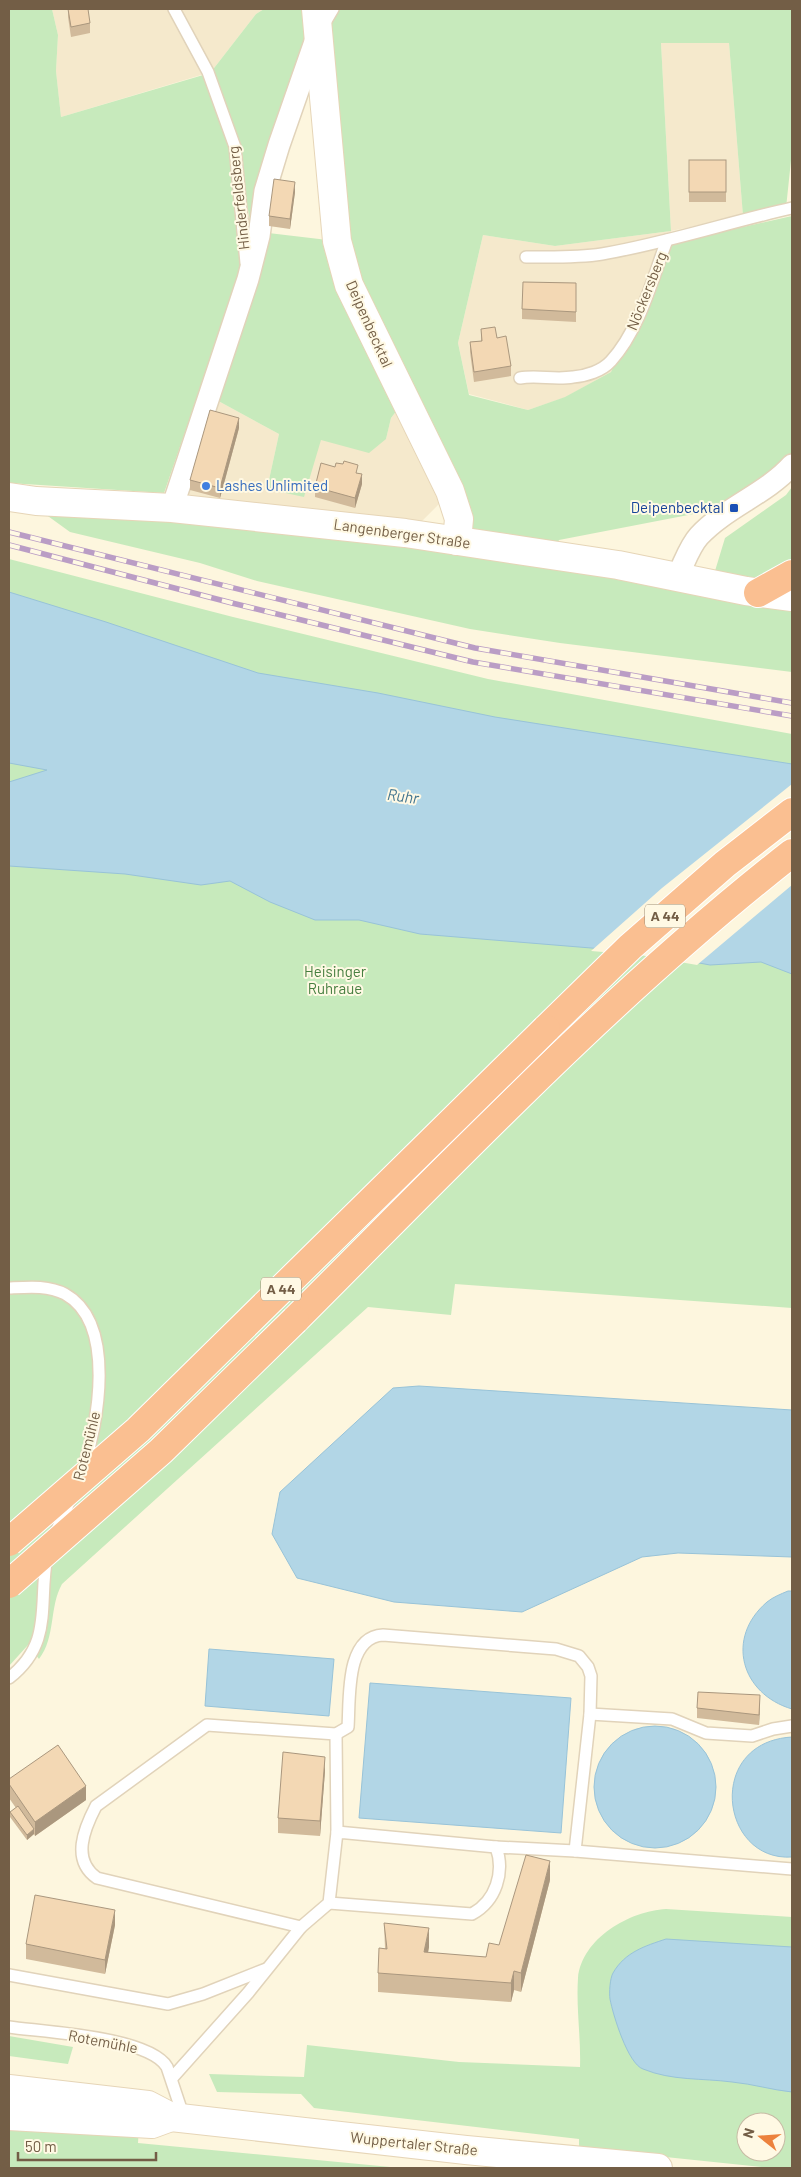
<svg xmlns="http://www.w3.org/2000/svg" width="801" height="2177" viewBox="0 0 801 2177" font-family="Barlow,sans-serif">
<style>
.residential{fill:#f5e9cc}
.green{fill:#c7eabc;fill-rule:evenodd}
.water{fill:#b2d6e6;stroke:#98c3d8}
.pier{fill:#fdf6de}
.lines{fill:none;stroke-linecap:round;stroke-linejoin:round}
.lane-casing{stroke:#e1d3ba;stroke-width:14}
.street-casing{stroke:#e1d3ba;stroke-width:24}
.secondary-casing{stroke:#e6d5b7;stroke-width:30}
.highway-casing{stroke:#fff;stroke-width:30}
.lane{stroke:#fff;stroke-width:11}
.street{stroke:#fff;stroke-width:21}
.secondary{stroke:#fff;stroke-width:28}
.highway{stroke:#fabf91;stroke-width:28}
.rail-casing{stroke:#ba9dc5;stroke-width:5.5}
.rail{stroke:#fff9e4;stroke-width:4;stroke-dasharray:11;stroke-linecap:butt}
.highway-bridge-casing{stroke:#fff;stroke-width:30;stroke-linecap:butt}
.highway-bridge{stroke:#fabf91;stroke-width:28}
.wall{fill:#d1ba9b}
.shaded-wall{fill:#aa977e}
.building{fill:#f3d8b4;stroke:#aa977e}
.shop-dot{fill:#3f7fe0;stroke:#fff9e4;stroke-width:2}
.transit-dot{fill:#1a4fb4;stroke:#fff9e4;stroke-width:2}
.labels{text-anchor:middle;stroke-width:4;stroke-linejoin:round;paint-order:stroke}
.shield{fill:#fff9e4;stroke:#9d8c75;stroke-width:1}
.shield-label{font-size:14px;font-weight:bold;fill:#735e46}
.street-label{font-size:15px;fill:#735e46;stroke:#fff9e4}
.shop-label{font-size:15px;fill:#366cbe;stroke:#fff9e4;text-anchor:start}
.transit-label{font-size:15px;fill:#164399;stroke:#fff9e4;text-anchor:end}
.park-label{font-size:15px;fill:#477f40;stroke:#fff9e4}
.water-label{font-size:16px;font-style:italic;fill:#42758f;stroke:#fff9e4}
</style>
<rect width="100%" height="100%" fill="#fdf6de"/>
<g class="residential">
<polygon points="52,9 264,9 256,14 211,72 61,117 56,71 58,35"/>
<polygon points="661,43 729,43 743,216 671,231 671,243 611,372 566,397 528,410 469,394 458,343 483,235 555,246 671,231"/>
<polygon points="211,397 279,434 267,489 321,440 386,439 391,418 404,401 442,485 439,504 421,522 182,498"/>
</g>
<g class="green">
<polygon points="9,9 52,9 58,35 56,71 61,117 210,73 234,147 255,258 199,392 164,493 9,483"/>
<polygon points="264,9 316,9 256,252 236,147 211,72 256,14"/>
<polygon points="318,9 792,9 792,151 786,208 743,216 729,43 661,43 671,231 555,246 483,235 458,343 469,395 528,410 565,397 611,372 671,243 792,216 792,454 786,463 709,511 559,540 550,556 458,540 350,284"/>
<polygon points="260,232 336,241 404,401 391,418 386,439 369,453 321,440 304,497 267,489 279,434 211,397"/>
<polygon points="792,487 792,672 560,643 470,629 257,581 200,563 70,532 34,506 479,551 708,594 725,538 786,495"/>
<path d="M9,559L233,617L488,679L792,734V1308L455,1284L451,1315L368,1307L62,1584C49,1607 56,1637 39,1659L28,1645L9,1666Z"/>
<path d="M666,1909L792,1917V2168H770L579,2148V2139L314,2108L301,2094L217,2092L209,2074L304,2077L307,2045L459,2062L580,2067C581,2038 576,2008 578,1978C582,1938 630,1911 666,1909ZM746,2122H776V2152H746Z"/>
<polygon points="9,2036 73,2047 68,2064 9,2056"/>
<polygon points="9,2078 141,2092 138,2143 401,2168 9,2168"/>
</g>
<g class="water">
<polygon points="9,592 106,622 258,673 378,693 495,717 792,764 792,974 761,962 710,965 640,952 420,934 359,920 315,920 270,902 230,881 201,885 125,874 9,866 9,782 47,770 9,763"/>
<polygon points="419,1386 792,1410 792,1557 678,1553 642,1557 522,1612 394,1602 297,1578 272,1534 280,1492 393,1388"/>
<path d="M788,1591H792V1709C741,1694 725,1638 767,1602C773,1597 781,1594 788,1591Z"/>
<polygon points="209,1649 334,1659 329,1716 205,1706"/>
<polygon points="370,1683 571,1698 561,1833 359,1818"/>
<circle cx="655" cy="1787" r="61"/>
<path d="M792,1737V1857C720,1862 705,1742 792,1737Z"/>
<path d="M666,1939L792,1947V2092C772,2090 753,2084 732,2082C702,2078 672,2081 643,2069C628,2064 613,2015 610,1999C609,1993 610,1978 613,1973C625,1952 645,1946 666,1939Z"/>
</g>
<polygon class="pier" points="792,784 792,885 697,965 640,955 591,951 662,888"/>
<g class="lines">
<defs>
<g id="lane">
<polyline points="174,9 208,72 235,147 246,263"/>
<polyline points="323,26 333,9"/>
<path d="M526,257C551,257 577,258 602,254C667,243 729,222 792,208"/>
<path d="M520,378C537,375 555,380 573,377C586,376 602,371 611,361C640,329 652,280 667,240"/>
<path d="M9,1288C28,1287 48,1285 65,1294C117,1323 98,1424 83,1470"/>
<polyline points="55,1534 70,1500"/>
<path d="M9,1678C54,1643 38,1604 47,1556"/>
<polyline points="590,1714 672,1719 706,1733 752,1736 773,1729 792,1726"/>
<polyline points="336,1734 337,1832"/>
<polyline points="575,1851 792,1869"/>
<polyline points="301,1927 329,1903 337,1832 496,1847"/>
<polyline points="9,1975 168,2004 203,1994 266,1969"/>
<path d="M9,2027C44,2032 149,2037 167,2067L184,2118"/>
<path d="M172,2078L248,1993L301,1927L97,1878C71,1860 84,1829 96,1806L207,1725L336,1734L348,1727C350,1699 345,1637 383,1635L556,1649L579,1656L588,1667L591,1676L590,1714L575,1851L496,1847C505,1872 496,1901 472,1914L329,1903"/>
</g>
<g id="street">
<polyline points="172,508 248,279 259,236 265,191 279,145 317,36"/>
<path d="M677,577C684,564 689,547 699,536C726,507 766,494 792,465"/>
</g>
<g id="secondary">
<polyline points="316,9 337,241 349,285 450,491 459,519 457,541"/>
<polyline points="9,497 36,501 172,508 405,533 618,565 746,591 792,597"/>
<polyline points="9,2089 148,2105 171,2117 466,2150 658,2168"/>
<polyline points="9,2116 152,2124 171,2117"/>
</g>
<g id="highway">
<polyline points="758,593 792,574"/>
<polyline points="546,1029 630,947 725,864 792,812"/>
<path d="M295,1320C456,1159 612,994 792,853"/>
</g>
</defs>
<use href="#lane" class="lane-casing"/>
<use href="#street" class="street-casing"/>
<use href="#secondary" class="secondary-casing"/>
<use href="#highway" class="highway-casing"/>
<use href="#lane" class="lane"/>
<use href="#street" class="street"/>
<use href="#secondary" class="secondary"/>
<use href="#highway" class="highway"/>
<defs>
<g id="rail">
<polyline points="9,532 475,648 792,703"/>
<polyline points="9,545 232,603 473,662 792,716"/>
</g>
</defs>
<use href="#rail" class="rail-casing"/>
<use href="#rail" class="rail"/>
<defs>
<g id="highway-bridge">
<polyline points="9,1542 138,1430 546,1029"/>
<polyline points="9,1584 161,1451 295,1320"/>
</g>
</defs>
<use href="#highway-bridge" class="highway-bridge-casing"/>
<use href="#highway-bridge" class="highway-bridge"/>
</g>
<g class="wall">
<polygon points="68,9 90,23 90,33 71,37 68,17"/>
<rect x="689" y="160" width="37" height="42"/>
<polygon points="295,192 290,229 269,226 269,216"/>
<polygon points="576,283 576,322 522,319 522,309"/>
<polygon points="481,329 497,338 511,366 511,376 474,382 470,352 470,342 481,341"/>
<polygon points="239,428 220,498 190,490 190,480"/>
<polygon points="358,473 362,484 355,508 315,497 315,487"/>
<polygon points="760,1705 759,1725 697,1718 697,1708"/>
<polygon points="325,1771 320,1836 278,1833 278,1818"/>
<polygon points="9,1779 86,1800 35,1836 34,1834 27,1840 10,1817 10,1812 16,1808 9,1798"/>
<polygon points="550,1880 521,1992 514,1990 511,2002 378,1992 378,1973 385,1948 384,1923 429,1947 428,1953 486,1957 499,1945"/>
<polygon points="115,1925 105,1974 26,1959 26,1944"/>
</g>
<g class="shaded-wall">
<polygon points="295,182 295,192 290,229 290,219"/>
<polygon points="239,418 239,428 220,498 220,488"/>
<polygon points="362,474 362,484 355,508 355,498"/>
<polygon points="760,1695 760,1705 759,1725 759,1715"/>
<polygon points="325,1757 325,1771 320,1836 320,1821"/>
<polygon points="86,1786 86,1800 35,1836 35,1822"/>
<polygon points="34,1829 34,1834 27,1840 27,1835"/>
<polygon points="550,1861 550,1880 521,1992 521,1973"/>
<polygon points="115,1910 115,1925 105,1974 105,1960"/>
<polygon points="429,1928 429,1947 424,1971 424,1952"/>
<polygon points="514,1971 514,1990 511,2002 511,1983"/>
</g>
<g class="building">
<polygon points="68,9 88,9 90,23 71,27"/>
<rect x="689" y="160" width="37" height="32"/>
<polygon points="274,179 295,182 290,219 269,216"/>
<polygon points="523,282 576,283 576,312 522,309"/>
<polygon points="495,327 497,338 506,336 511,366 474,372 470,342 482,341 481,329"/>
<polygon points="210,410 239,418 220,488 190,480"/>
<polygon points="344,461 358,465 356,473 362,474 355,498 315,487 321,463 335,467 336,463 343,464"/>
<polygon points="698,1692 760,1695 759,1715 697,1708"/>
<polygon points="58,1745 86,1786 35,1822 9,1784 9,1779"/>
<polygon points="283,1752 325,1757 320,1821 278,1818"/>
<polygon points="18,1806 34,1829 27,1835 10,1812"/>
<polygon points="526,1855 550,1861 521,1973 514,1971 511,1983 378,1973 379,1948 387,1949 384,1923 429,1928 424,1952 486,1957 489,1943 499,1945"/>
<polygon points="35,1895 115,1910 105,1960 26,1944"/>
</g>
<circle class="shop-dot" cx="206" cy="486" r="5"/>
<rect class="transit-dot" x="729" y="503" width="10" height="10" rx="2.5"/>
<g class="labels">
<g class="shield">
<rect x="645" y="904.5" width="40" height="23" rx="4"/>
<rect x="261" y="1277.5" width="40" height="23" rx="4"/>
</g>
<g class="shield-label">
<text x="665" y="921">A 44</text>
<text x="281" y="1294">A 44</text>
</g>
<g class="street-label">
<text transform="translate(239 198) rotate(-96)" y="5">Hinderfeldsberg</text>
<text transform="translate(647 291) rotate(-68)" y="5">Nöckersberg</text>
<text transform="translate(369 324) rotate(66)" y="5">Deipenbecktal</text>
<text transform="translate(402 534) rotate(8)" y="5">Langenberger Straße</text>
<text transform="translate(87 1446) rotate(-76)" y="5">Rotemühle</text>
<text transform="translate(103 2042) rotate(11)" y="5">Rotemühle</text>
<text transform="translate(414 2144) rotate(6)" y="5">Wuppertaler Straße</text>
</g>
<g class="shop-label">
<text x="216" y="491">Lashes Unlimited</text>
</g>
<g class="transit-label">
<text x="724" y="513">Deipenbecktal</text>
</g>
<g class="park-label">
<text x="335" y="977">Heisinger<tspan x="335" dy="17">Ruhraue</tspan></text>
</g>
<g class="water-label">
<text transform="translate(403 796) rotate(8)" y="6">Ruhr</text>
</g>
</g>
<rect width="801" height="2177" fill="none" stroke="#735e46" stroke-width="20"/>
<g transform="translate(761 2137) rotate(287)"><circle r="24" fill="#fff9e4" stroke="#c7bba5"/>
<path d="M0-4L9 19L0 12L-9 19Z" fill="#ec823d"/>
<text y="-8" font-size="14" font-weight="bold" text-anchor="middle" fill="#735e46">N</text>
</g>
<path d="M18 2152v8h138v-8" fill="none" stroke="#735e46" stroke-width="2.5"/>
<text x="25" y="2152" font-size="15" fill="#735e46" stroke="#fff9e4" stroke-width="4" paint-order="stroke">50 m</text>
</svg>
